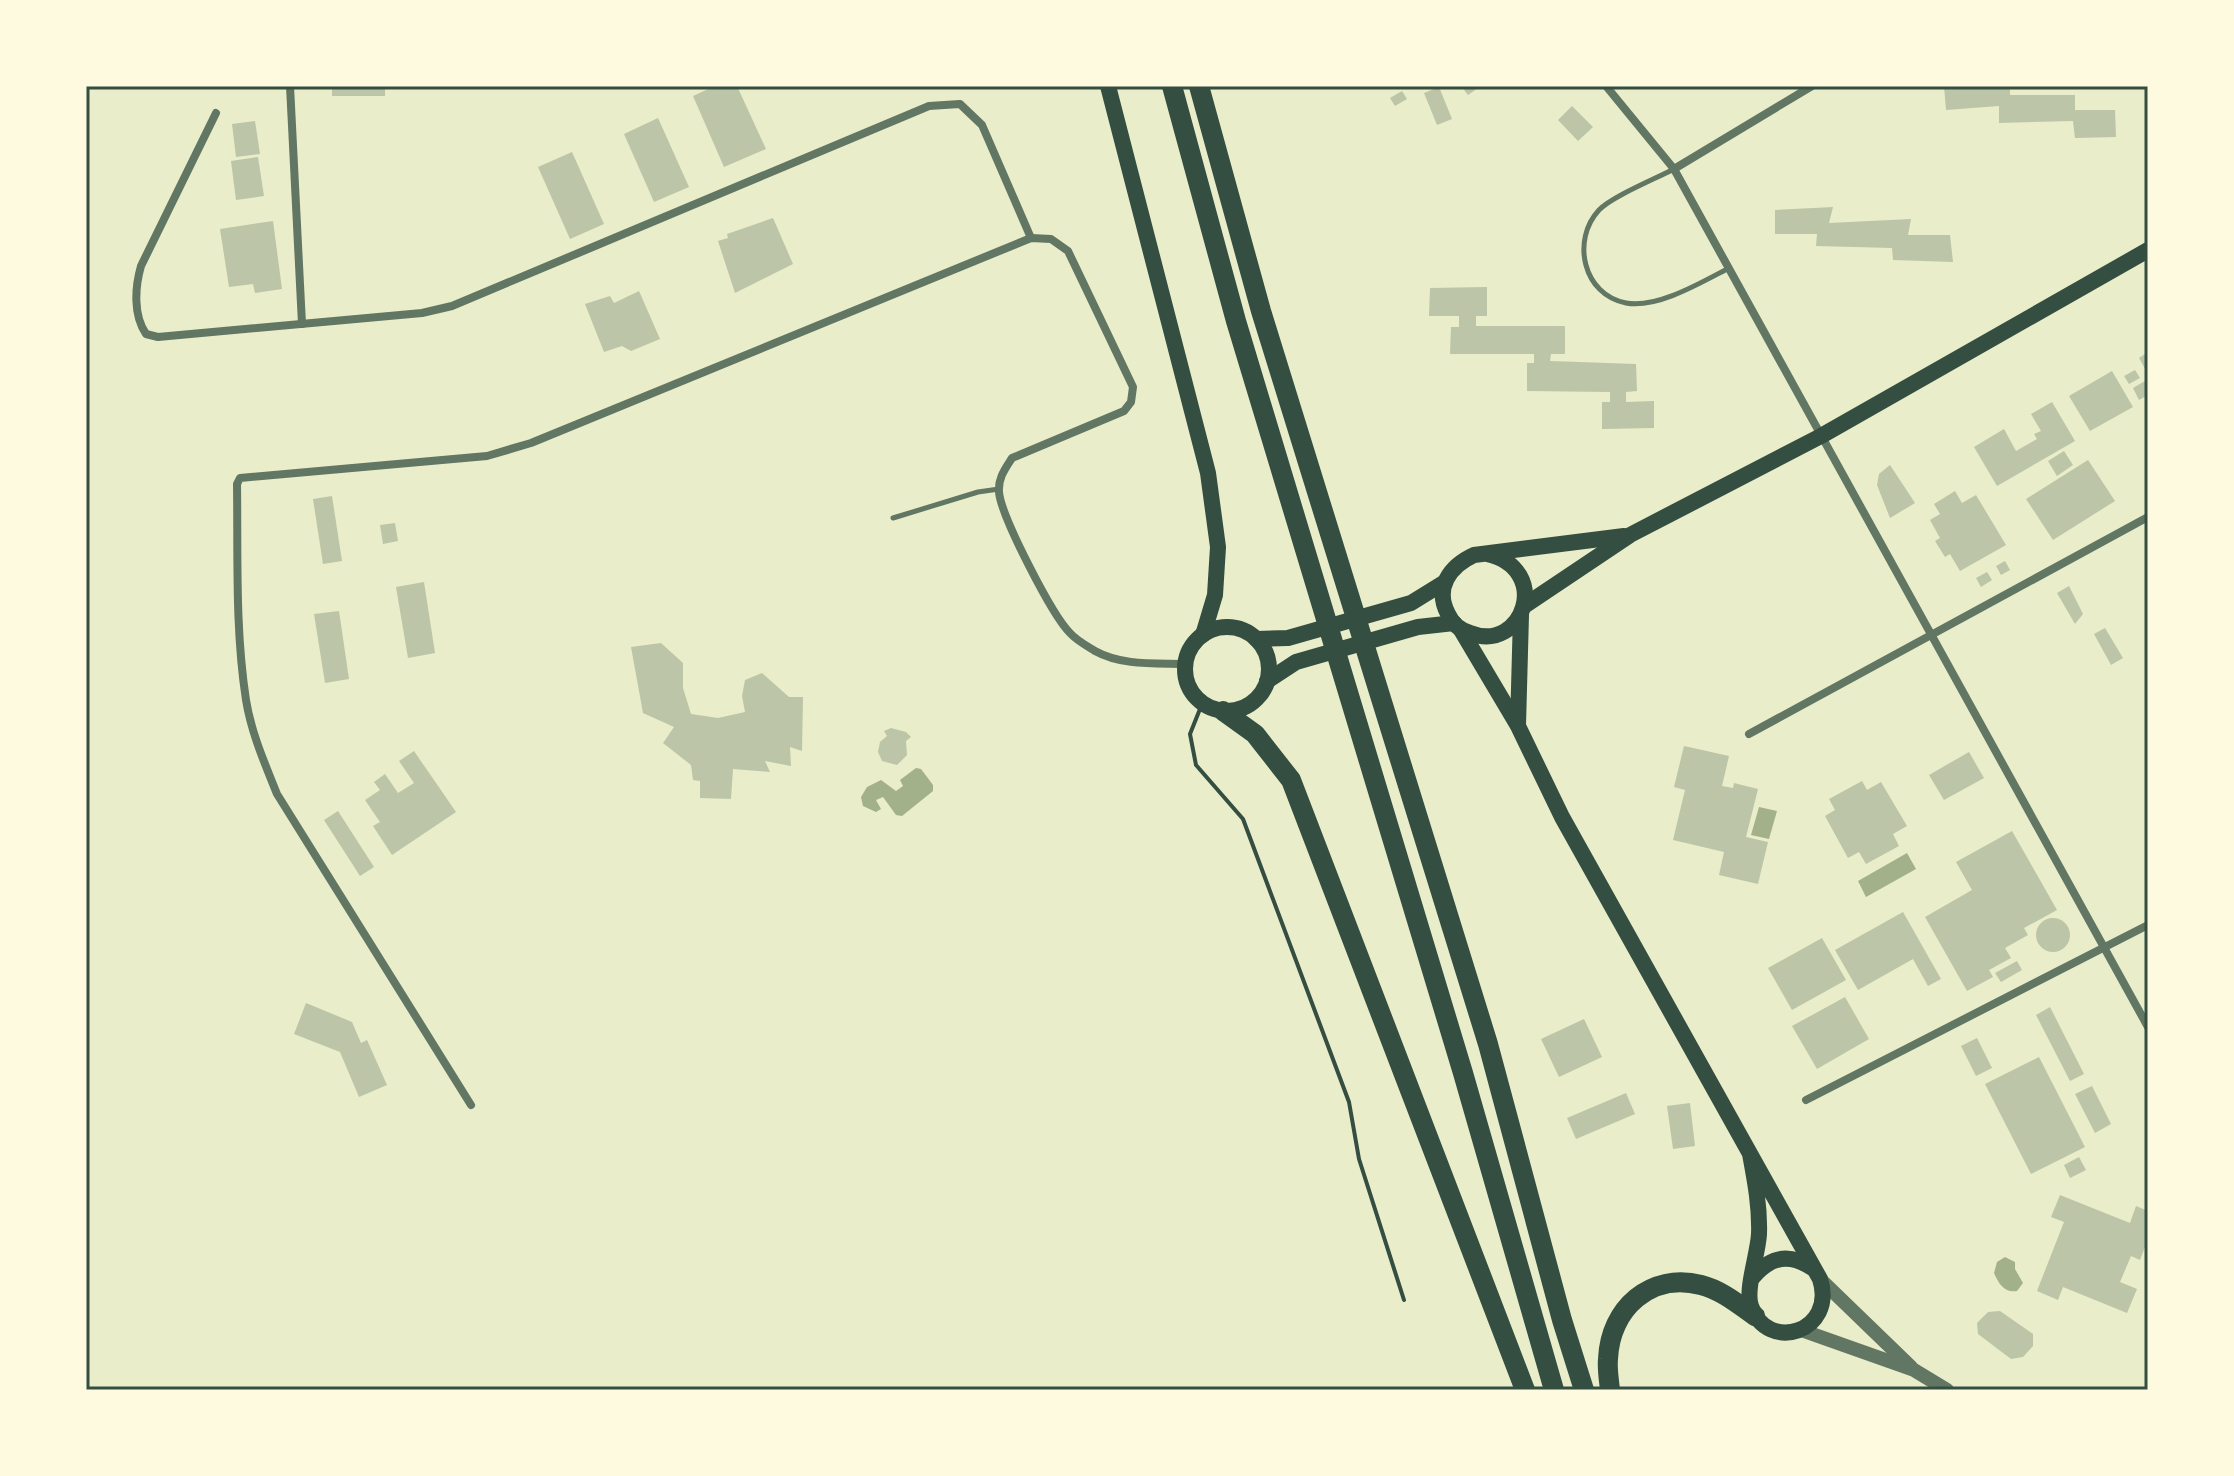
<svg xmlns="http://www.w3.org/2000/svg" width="2234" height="1476" viewBox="0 0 2234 1476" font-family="Manrope,sans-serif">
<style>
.water{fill:#a3b18a}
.building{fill:#bcc5a7}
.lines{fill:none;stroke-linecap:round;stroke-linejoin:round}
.path{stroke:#344e41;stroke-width:4}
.service{stroke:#617663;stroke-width:5}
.minor{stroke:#617663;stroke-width:8}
.tertiary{stroke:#617663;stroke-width:14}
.secondary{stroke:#344e41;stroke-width:16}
.motorway{stroke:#344e41;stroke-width:20}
.neatline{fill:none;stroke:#344e41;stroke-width:3}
</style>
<rect width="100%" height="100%" fill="#e9edc9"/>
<g class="water">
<polygon points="916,768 921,769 933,785 933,791 902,816 896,815 883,797 876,800 881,809 876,812 863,806 861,797 867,787 881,780 896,791 903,786 900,780"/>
<polygon points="1759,807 1777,811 1769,839 1751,835"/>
<polygon points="1907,853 1916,869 1866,897 1858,881"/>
<path d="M2005,1257L2015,1262V1269L2023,1283L2017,1291C2004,1293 1999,1284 1994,1273L1997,1262Z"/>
</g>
<g class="building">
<rect x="332" y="86" width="53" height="10"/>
<polygon points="715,86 737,86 766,149 724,167 693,96"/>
<polygon points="1461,86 1481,86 1468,95"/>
<polygon points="1944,86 2010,86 2010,95 2075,95 2075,110 2115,110 2116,137 2075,138 2073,121 1999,123 1999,106 1946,110"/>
<polygon points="1439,87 1452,119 1437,125 1424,93"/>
<polygon points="1402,91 1407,99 1395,106 1390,98"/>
<polygon points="1572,106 1593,127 1578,141 1558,120"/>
<polygon points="658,118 689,187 654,202 624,134"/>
<polygon points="255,121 260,154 236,157 232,124"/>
<polygon points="572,152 604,224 570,239 538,167"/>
<polygon points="258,157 264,196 236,200 231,161"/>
<polygon points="1833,207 1829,223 1911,219 1908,235 1950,235 1953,262 1893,260 1892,248 1816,246 1817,234 1775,234 1775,210"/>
<polygon points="773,218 793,264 735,293 718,241 728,238 727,234"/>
<polygon points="273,221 282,289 255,293 253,284 229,287 220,229"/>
<polygon points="1487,287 1487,316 1476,316 1476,326 1565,326 1565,354 1551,354 1550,361 1636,364 1637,391 1626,392 1626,402 1654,401 1654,428 1602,429 1602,402 1610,402 1610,392 1527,391 1527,363 1534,363 1534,354 1450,354 1451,327 1459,327 1459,316 1429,316 1430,288"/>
<polygon points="639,291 660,339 631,351 622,346 604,352 585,304 610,296 614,303"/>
<polygon points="2145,354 2148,358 2148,374 2139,358"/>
<polygon points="2135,370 2140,378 2129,384 2124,376"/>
<polygon points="2112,371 2133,407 2090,431 2069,396"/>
<polygon points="2145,381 2148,395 2139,400 2133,388"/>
<polygon points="2052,402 2075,441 1997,486 1974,447 2004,429 2016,451 2037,439 2034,434 2041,431 2031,414"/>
<polygon points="2064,451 2073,465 2057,476 2048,461"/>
<polygon points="2088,460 2115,501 2053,540 2026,499"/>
<polygon points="1890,465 1915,503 1890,518 1877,485 1879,474"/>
<polygon points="1955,491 1962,503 1976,495 2006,545 1960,571 1950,554 1945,557 1935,541 1940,538 1930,520 1940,514 1934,504"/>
<polygon points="332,496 342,561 323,564 313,499"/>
<polygon points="395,523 398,541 383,544 380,525"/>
<polygon points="2005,561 2010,570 2001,575 1996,566"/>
<polygon points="1987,572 1992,580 1981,587 1976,578"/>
<polygon points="424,582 435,653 408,658 396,587"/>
<polygon points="2069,586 2083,614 2075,624 2057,593"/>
<polygon points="339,611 349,679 325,683 314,614"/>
<polygon points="2105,628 2123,658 2111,665 2094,634"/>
<polygon points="661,643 683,663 683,688 691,714 718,718 745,712 742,696 745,680 762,673 789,697 803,697 802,751 790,747 791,766 765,761 770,772 733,769 731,799 700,798 700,781 693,780 691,765 663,743 674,727 643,713 631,647"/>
<polygon points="891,728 906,732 911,737 906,741 907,755 897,765 882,761 878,752 880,742 887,736 884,731"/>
<polygon points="1684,746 1729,756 1722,786 1733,788 1734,783 1758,789 1746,837 1768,842 1758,884 1719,875 1724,852 1673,840 1685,790 1674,787"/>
<polygon points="414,751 456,812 392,855 373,826 380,822 365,800 380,790 374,782 385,774 398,793 414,783 399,761"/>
<polygon points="1969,752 1984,778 1944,800 1929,775"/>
<polygon points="1862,781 1867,790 1881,782 1907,826 1893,834 1899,846 1866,864 1859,852 1848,858 1825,816 1835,810 1829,799"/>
<polygon points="338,811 374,867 360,876 324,820"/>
<polygon points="2012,831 2057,910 2024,928 2028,935 2005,948 2011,958 1989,970 1993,977 1967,991 1925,917 1972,890 1956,862"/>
<polygon points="1903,912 1941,979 1928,986 1913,959 1858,990 1835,950"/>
<circle cx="2053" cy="935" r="17"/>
<polygon points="1822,938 1846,980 1792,1010 1768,968"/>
<polygon points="2017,961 2022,970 2001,982 1995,973"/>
<polygon points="1845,997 1869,1039 1817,1069 1792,1026"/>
<polygon points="306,1003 352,1022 361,1043 367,1040 387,1085 359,1097 340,1052 294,1034"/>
<polygon points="2050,1007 2084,1074 2070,1081 2036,1015"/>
<polygon points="1584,1019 1602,1057 1559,1077 1541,1039"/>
<polygon points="1977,1038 1992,1068 1976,1076 1961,1046"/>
<polygon points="2039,1057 2085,1147 2031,1174 1985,1084"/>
<polygon points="2092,1086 2111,1124 2095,1133 2075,1094"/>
<polygon points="1626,1093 1635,1114 1576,1139 1567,1118"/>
<polygon points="1690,1103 1695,1146 1673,1149 1667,1106"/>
<polygon points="2079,1157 2086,1170 2070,1178 2064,1165"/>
<polygon points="2060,1195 2130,1223 2136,1206 2148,1211 2148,1239 2140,1260 2131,1256 2120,1282 2137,1289 2127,1313 2063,1287 2058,1300 2037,1291 2064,1222 2051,1217"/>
<polygon points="2000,1311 2033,1334 2033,1346 2023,1357 2011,1359 1978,1334 1977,1323 1988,1312"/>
</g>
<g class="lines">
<polyline class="path" points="1202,704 1190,734 1196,765 1243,819 1349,1102 1359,1159 1404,1300"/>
<g class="service">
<path d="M1674,169C1655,179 1613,196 1599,210C1571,240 1583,295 1626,303C1657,309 1702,282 1729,268"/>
<polyline points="893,518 978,492 999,489"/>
</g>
<g class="minor">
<polyline points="290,86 302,324"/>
<polyline points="1606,86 1674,169 2148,1027"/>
<path d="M216,113L141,266C135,287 133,315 146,334L158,337L422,313L452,306L929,106L960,104L982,125L1031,238"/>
<polyline points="1674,169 1812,86"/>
<polyline points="1749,734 2148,517"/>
<polyline points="1806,1100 2148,925"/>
<path d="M471,1105L277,794C265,764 251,732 246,700C235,629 238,556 237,484L240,478L487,456L531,443L1031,238L1051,239L1068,251L1133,387L1131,402L1124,411L1012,458C1005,469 998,478 999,492C1001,516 1052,615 1070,633C1076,640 1087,646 1095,651C1122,666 1156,663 1185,664"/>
</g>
<g class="tertiary">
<polyline points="1820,1279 1911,1367"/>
<polyline points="1801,1330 1914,1370 1947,1390"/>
</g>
<g class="secondary">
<polyline points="1108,86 1208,473 1218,547 1215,595 1203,635"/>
<path d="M1487,554C1553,569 1523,654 1470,633C1460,630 1452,623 1448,614C1434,588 1450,566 1474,555L1624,536"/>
<polyline points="1524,606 1630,535 1821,436 2148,250"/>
<circle cx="1227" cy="669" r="42"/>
<path d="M1461,630L1518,726L1562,817L1820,1279C1837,1332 1767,1354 1751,1306C1745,1290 1758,1254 1759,1234C1760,1207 1755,1181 1750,1154"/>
<polyline points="1256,639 1288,638 1411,603 1445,582"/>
<polyline points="1267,681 1296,662 1418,627 1454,623"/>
<polyline points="1518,725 1521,615"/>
<path d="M1753,1277C1771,1256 1790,1253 1812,1268"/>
</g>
<g class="motorway">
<polyline points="1172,86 1236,321 1463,1073 1554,1390"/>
<polyline points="1199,86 1261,311 1488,1044 1562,1320 1584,1390"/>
<polyline points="1223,711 1255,734 1291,780 1525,1390"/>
<path d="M1610,1390C1609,1380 1607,1369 1608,1359C1610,1308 1651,1272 1701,1285C1721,1290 1738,1304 1755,1316"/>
</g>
</g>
<rect width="2234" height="1476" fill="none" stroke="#fefae0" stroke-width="176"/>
<rect x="88" y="88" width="2058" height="1300" class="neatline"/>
</svg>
